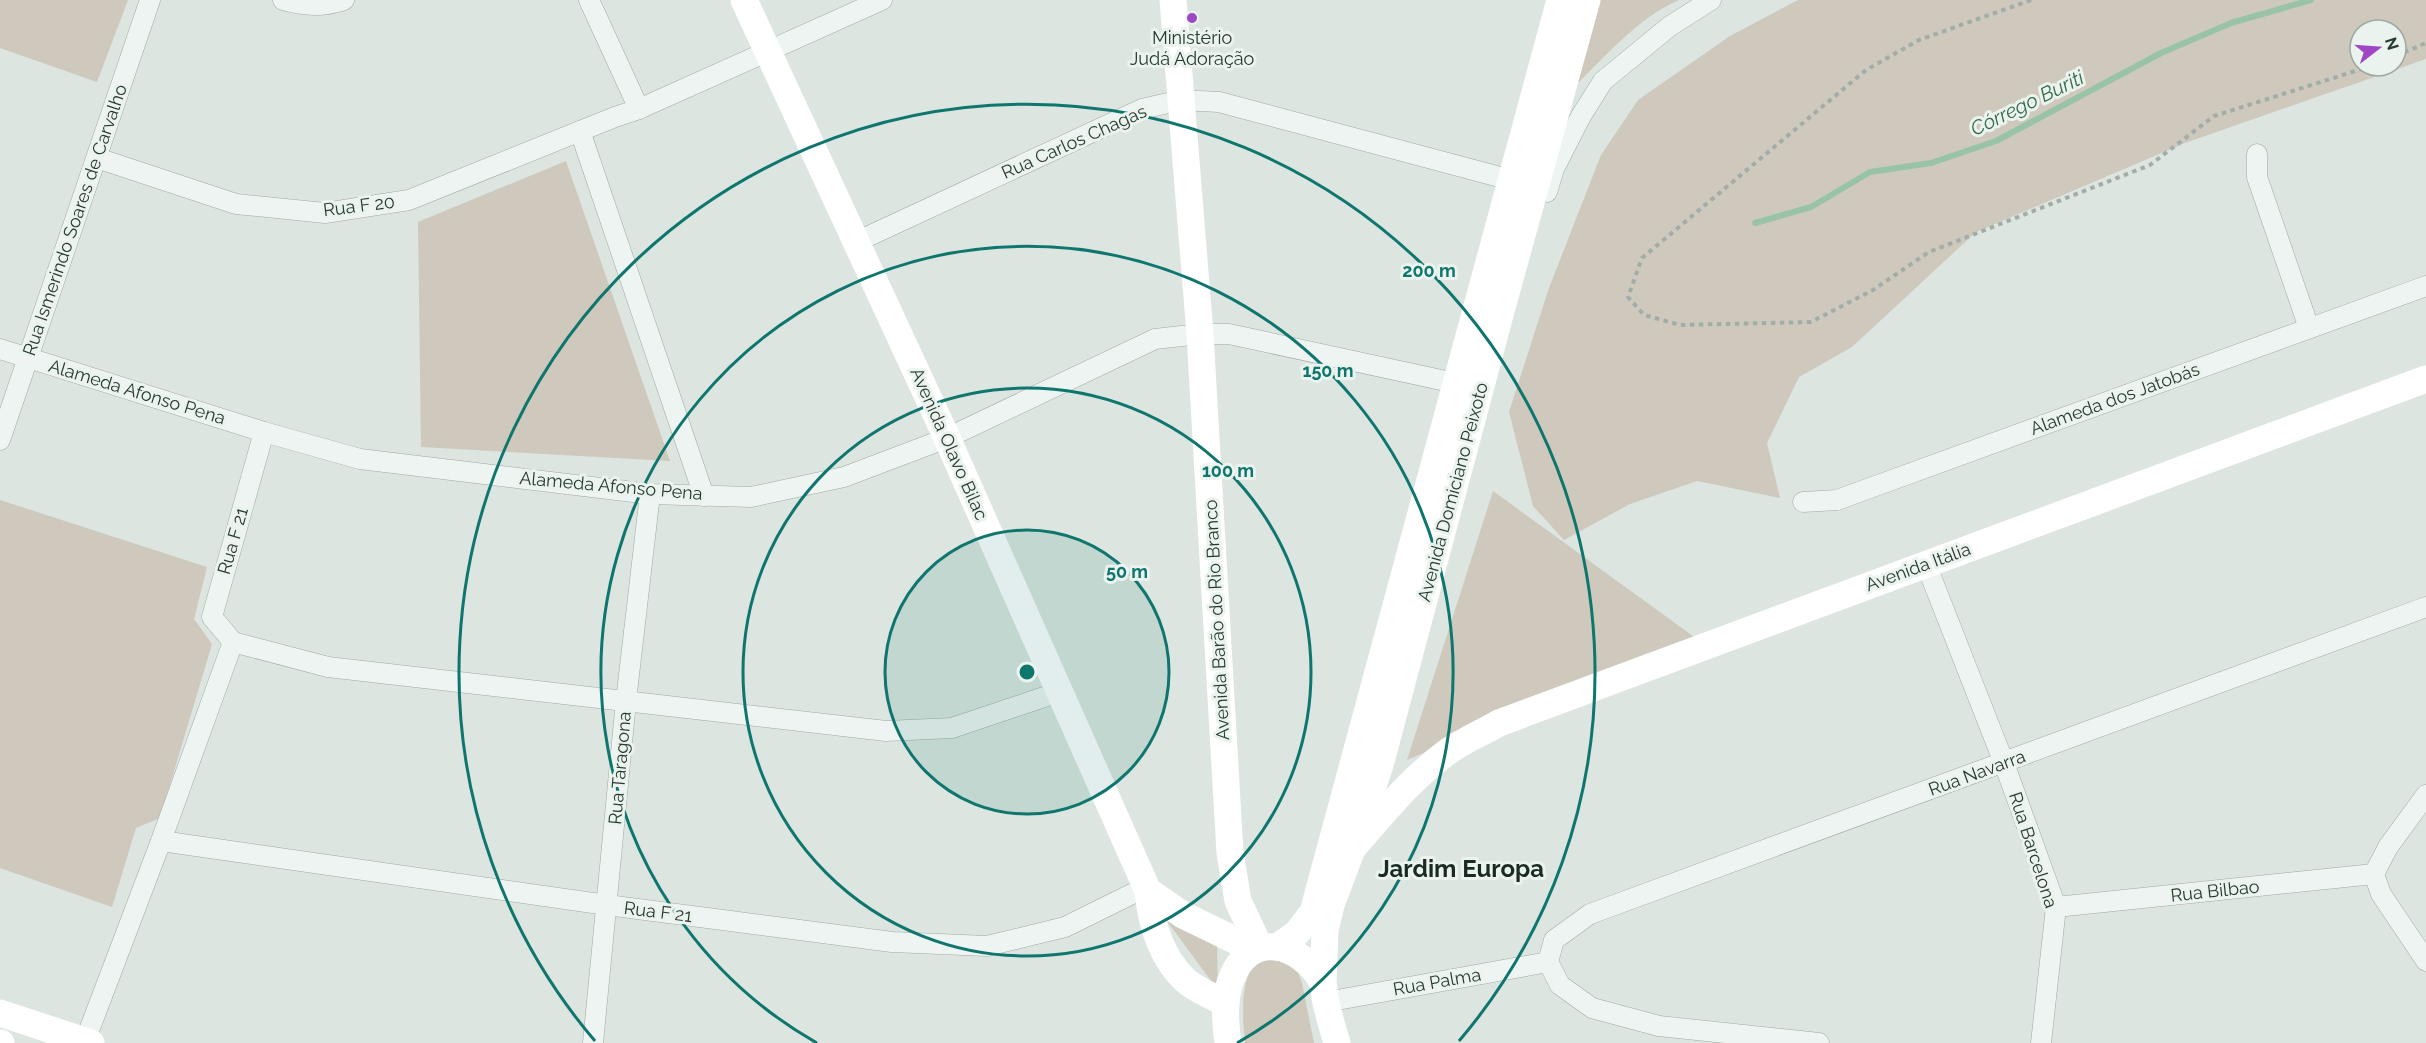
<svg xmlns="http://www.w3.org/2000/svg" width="2426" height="1043" viewBox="0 0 2426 1043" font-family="Raleway,sans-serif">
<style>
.green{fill:#cec8bd;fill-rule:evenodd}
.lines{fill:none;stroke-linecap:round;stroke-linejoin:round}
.stream{stroke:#98c3a8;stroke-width:6}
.street-casing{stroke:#9eaba4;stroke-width:21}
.path{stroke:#a2ada8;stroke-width:4;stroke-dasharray:4.5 4.5;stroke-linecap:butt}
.street{stroke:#eef4f1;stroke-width:20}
.secondary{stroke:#fff;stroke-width:27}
.ring{fill:none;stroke:#0f766e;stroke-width:3}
.poi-dot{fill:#9e46c4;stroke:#ebf3ee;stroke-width:2}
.labels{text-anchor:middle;stroke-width:6;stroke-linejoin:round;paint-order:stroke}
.poi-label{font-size:18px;fill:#273a30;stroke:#ebf3ee}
.street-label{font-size:18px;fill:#273a30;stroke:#ebf3ee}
.water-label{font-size:20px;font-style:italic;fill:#346b4a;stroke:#ebf3ee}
.district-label{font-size:24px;font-weight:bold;fill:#192b22;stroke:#ebf3ee}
.centre{fill:#0f766e;stroke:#ebf3ee;stroke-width:3}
.ring-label{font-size:18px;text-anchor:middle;font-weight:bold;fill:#0f766e;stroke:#ebf3ee;stroke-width:6;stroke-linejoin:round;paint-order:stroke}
</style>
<rect width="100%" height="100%" fill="#dce5e0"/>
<g class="green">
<polygon points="0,0 128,0 97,82 0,48"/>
<path d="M1594,0H1679C1636,19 1604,58 1571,90Z"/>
<path d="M1798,0H2426V59L2185,143L1976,232L1852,347L1799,377L1767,443L1780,498L1697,481L1630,504L1564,540L1533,506L1509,412L1549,288L1601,155L1638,100L1730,36ZM2360,30H2396V66H2360Z"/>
<polygon points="566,161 670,461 421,447 418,222"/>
<polygon points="1493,491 1697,639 1407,760"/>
<polygon points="0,500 207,567 194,619 212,644 160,818 136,828 112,907 0,868"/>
<polygon points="1164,917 1217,945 1218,990"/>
<path d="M1274,956L1296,966L1302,983L1314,1043H1245C1243,1023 1239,978 1256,964C1260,960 1268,958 1274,956Z"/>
</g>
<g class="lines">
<polyline class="stream" points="1755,223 1811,207 1870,172 1931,163 1996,141 2161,53 2231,23 2311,0"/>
<defs>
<g id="street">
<path d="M283,0C303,6 324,7 344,0"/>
<polyline points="639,109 882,0"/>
<polyline points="580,131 704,496"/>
<polyline points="2257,154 2257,177 2309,328"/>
<polyline points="97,158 236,204 325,213 409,200 615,117 639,109 589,0"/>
<polyline points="1547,192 1554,169 1581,116 1603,81 1670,26 1711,0"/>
<polyline points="856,242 1142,109 1181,100 1219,102 1511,180"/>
<polyline points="0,349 264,432 360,459 650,494 751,497 844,477 947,438 1155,339 1200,334 1229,334 1455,383"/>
<polyline points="264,432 212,617 233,642 328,667 886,731 952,728 1059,692"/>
<polyline points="0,440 150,0"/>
<polyline points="1803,502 1837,500 2426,286"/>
<polyline points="1926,564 2004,763 2056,907 2041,1043"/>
<polyline points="233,642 161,841 607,905 892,942 987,946 1065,927 1146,887"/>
<polyline points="2426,795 2388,847 2374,874 2381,894 2426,961"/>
<polyline points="2056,907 2374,874"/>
<polyline points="1548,962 1554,940 1590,914 2426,607"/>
<polyline points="1548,962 1560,985 1592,1008 1659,1026 1819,1043"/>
<polyline points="1326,1002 1548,962"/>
<polyline points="85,1041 161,841"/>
<polyline points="593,1043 626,701 650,494"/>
</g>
</defs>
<use href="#street" class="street-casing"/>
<g class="path">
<polyline points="2031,0 1919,40 1866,70 1642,258 1628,297 1644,315 1680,325 1811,322 1873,290 1929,252 2150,165 2214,116 2371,66"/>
<polyline points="2396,56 2426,43"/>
</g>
<use href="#street" class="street"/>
<g class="secondary">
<path d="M744,0L947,438L1148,891C1151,924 1160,956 1185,980C1196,990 1213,996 1226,1004"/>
<polyline points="1173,0 1200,334 1230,853 1238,901 1260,948"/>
<path d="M1352,849C1382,815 1409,780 1446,753C1462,741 1482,733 1499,723L2426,379"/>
<polyline points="1148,891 1183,915 1255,950"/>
<polyline points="1277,947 1297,933 1313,912 1560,0"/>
<polyline points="1323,983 1325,930 1331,905 1352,849 1380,765 1501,311 1587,0"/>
<polyline points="0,1013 91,1043"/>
<polyline points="0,1043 1,1043"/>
<path d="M1228,1043C1225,1021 1223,996 1233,975C1253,929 1301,945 1322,981C1325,987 1324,996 1326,1003C1329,1016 1333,1030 1337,1043"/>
</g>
</g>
<circle cx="1027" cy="672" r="142" fill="#0f766e" fill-opacity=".12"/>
<g class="ring">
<circle cx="1027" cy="672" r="142"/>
<circle cx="1027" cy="672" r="284"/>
<path d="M817 1043A426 426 0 1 1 1237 1043"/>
<path d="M595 1041A568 568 0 1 1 1459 1041"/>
</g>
<circle class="poi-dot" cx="1192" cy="18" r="6"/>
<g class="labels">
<g class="poi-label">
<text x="1192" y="44">Ministério<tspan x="1192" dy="21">Judá Adoração</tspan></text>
</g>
<g class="street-label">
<text transform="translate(1074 142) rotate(-24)" y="6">Rua Carlos Chagas</text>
<text transform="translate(359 206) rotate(-7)" y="6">Rua F 20</text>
<text transform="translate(75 220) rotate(-71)" y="6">Rua Ismerindo Soares de Carvalho</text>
<text transform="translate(137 392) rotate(17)" y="6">Alameda Afonso Pena</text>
<text transform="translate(2115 399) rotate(-20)" y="6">Alameda dos Jatobás</text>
<text transform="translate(949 444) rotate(66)" y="6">Avenida Olavo Bilac</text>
<text transform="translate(611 486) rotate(5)" y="6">Alameda Afonso Pena</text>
<text transform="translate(1453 492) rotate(-75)" y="6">Avenida Domiciano Peixoto</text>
<text transform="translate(233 541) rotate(-74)" y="6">Rua F 21</text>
<text transform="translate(1918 567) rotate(-20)" y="6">Avenida Itália</text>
<text transform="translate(1217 620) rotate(-93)" y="6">Avenida Barão do Rio Branco</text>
<text transform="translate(620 768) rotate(-85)" y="6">Rua Taragona</text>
<text transform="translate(1977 773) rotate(-20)" y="6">Rua Navarra</text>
<text transform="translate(2033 850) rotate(72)" y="6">Rua Barcelona</text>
<text transform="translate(2215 891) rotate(-6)" y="6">Rua Bilbao</text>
<text transform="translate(658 912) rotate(7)" y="6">Rua F 21</text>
<text transform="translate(1437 982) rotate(-10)" y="6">Rua Palma</text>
</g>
<g class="water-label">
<text transform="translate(2027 103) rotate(-26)" y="7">Córrego Buriti</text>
</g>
<g class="district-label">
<text x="1461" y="877">Jardim Europa</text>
</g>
</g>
<circle cx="1027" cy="672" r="9" class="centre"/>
<g class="ring-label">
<text x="1429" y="277">200 m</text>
<text x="1328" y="377">150 m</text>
<text x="1228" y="477">100 m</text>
<text x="1127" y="578">50 m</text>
</g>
<g transform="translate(2378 48) rotate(73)"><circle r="28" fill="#ebf3ee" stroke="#9da9a2" stroke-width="1.5"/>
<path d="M0-4.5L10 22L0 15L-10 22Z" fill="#9e46c4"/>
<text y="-9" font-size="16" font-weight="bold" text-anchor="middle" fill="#273a30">N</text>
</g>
</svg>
